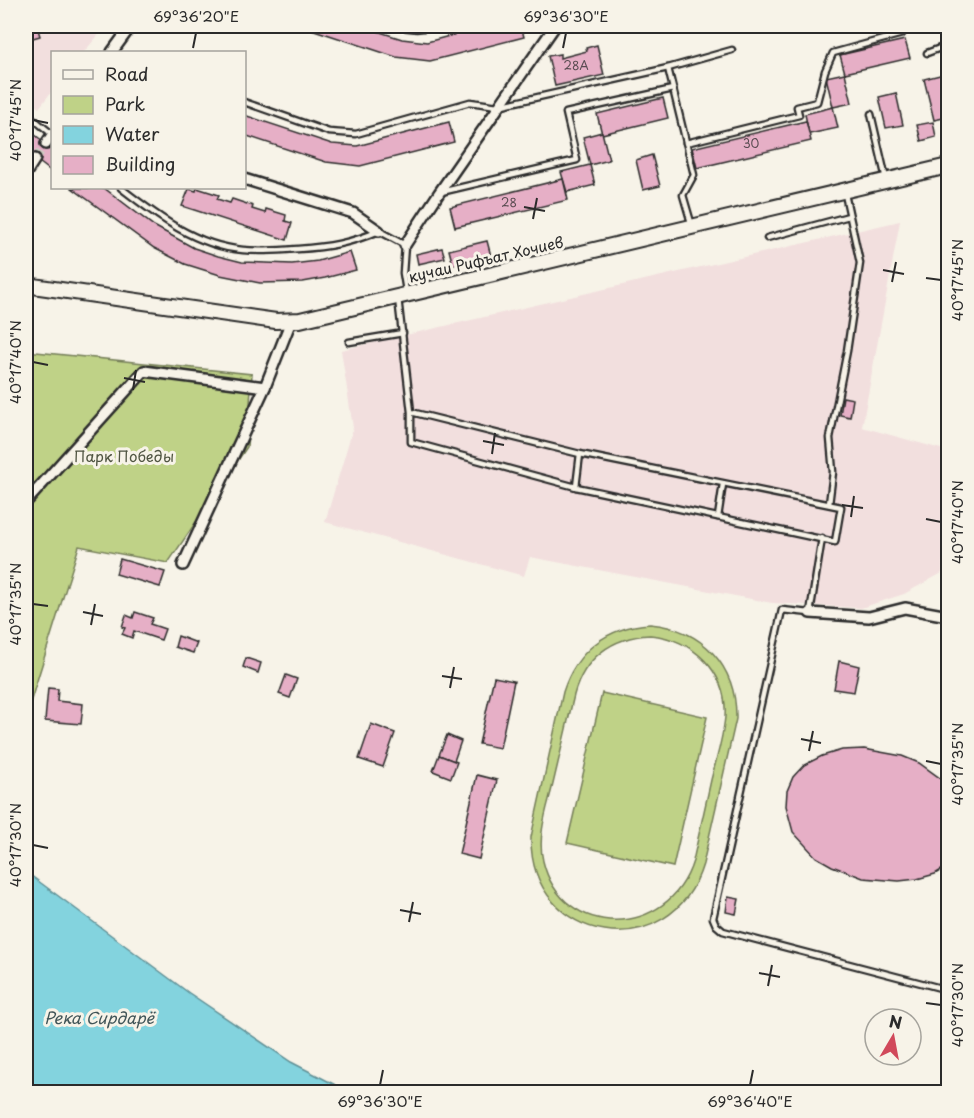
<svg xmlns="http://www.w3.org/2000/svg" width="974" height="1118" viewBox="0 0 974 1118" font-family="'Playpen Sans',sans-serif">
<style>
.built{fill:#f2dfde}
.green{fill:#bfd287;stroke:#757e59;stroke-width:1.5;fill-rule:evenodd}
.water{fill:#83d3de;stroke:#609096;stroke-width:1.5}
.building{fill:#e6afc6;stroke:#2b2b2b;stroke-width:1.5}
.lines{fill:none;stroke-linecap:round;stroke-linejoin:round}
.minor-tunnel{stroke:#cecbc2;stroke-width:9;stroke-dasharray:9 4.5;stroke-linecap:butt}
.service-casing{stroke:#2b2b2b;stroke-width:9}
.minor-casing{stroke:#2b2b2b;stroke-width:14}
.secondary-casing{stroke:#2b2b2b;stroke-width:18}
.service{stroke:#f7f3e8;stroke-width:4.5}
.minor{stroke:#f7f3e8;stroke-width:9}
.secondary{stroke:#f7f3e8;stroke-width:14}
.ticks{fill:none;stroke:#2b2b2b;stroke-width:2}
.labels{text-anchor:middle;stroke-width:6;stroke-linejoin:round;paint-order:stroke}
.number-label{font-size:12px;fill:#5a4c52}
.street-label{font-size:15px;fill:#2b2b2b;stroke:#f7f3e8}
.park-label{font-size:15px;fill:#505542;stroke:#f7f3e8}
.water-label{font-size:16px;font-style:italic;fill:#415558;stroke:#f7f3e8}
.neatline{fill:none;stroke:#2b2b2b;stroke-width:2}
.ticks-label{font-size:15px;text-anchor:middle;fill:#2b2b2b}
</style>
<rect width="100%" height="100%" fill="#f7f3e8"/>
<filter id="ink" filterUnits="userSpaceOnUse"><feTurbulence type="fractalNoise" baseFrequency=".0167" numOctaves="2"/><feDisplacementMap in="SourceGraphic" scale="12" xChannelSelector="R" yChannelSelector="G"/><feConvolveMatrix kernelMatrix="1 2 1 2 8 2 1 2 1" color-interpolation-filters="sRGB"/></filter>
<g filter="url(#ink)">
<g class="built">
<polygon points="26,26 106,26 84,52 52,52 52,91 39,108 26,98"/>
<polygon points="900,221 862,427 948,451 948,524 944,544 942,573 904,594 861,608 772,603 530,557 524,576 325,522 353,428 341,350"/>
</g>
<g class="green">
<polygon points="26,351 252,374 247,447 168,563 79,546 26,716"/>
<path d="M650,624C703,629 737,666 736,719L703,864C672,968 529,945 531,837L563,692C576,651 607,627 650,624ZM650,635C693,639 728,672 725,717C723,738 716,760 711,780C705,807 699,834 693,861C669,939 562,941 543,861C537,836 547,809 553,784C560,755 567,725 574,695C584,658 612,637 650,635Z"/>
<polygon points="602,693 707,717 673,867 567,843"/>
</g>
<polygon class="water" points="26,872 189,993 291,1062 349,1092 26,1092"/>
<g class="building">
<polygon points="26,26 37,26 40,36 26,40"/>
<polygon points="302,26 361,26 402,39 427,42 487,26 521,26 524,37 430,61 396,57"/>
<polygon points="905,40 910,58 845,73 840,55"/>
<polygon points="597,45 604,75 555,86 548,56 560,54 560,58 587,51 586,48"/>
<polygon points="845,73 852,103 833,107 826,77"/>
<polygon points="948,73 948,117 934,120 924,79"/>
<polygon points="896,93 903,125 886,128 879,97"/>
<polygon points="663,98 668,118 602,134 597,114"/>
<polygon points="833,107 838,128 809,134 805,114"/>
<polygon points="244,115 332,144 357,146 449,122 454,142 360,166 326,162 244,135"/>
<polygon points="806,121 811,141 697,168 692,148"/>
<polygon points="933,122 936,137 921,141 917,125"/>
<polygon points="26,128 52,148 52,172 26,152"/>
<polygon points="602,132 609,160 590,165 583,137"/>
<polygon points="652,155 660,186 643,190 636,160"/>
<polygon points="590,165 595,185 567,192 561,172"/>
<polygon points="563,179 568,200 455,227 450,207"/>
<polygon points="72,188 104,188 154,226 194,248 218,256 242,262 292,264 318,261 350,252 356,270 325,278 303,282 260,283 220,275 185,264 154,248"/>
<polygon points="197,188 219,195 217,199 230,203 232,199 253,206 252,209 265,213 266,209 286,215 285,221 292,223 287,240 182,206 189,189 196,191"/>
<polygon points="487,241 491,256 453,265 449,250"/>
<polygon points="442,248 445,258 418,264 416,254"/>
<polygon points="843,397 853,399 850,417 840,415"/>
<polygon points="120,559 165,572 160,587 116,574"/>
<polygon points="135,612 153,618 150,624 165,629 161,640 134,631 132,638 122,634 125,628 122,627 126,615 133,618"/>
<polygon points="178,636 197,643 193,653 175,647"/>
<polygon points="246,658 261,663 258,673 243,667"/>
<polygon points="839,661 859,666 854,692 834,689"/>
<polygon points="286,675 297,679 290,698 279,694"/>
<polygon points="494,677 514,681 500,748 479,744"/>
<polygon points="48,688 58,689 57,701 83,704 81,724 45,721"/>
<polygon points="371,724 395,733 383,767 359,759"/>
<polygon points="447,735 461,741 454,761 439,755"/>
<polygon points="864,749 902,756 919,763 948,784 948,866 935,874 917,879 899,881 863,878 832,866 816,857 793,832 786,806 787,791 793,777 804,765 822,756 842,750"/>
<polygon points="439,755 457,762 451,778 433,771"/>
<polygon points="477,775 497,780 479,859 459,854"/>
<polygon points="728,897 739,899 736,914 726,912"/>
</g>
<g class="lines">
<polyline class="minor-tunnel" points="35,159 46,144"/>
<defs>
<g id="service">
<path d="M399,26C411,30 425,29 437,26"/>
<polyline points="927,53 948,45"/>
<polyline points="244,102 329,132 356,134 470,102 498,106 668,68"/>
<polyline points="26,113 52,134"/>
<polyline points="871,114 886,179"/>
<polyline points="686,143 799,115 797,107 817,102 825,71 833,53 902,34 906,26"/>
<path d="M121,188C157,216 196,246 243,250C261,252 280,250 298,249C329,247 351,243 379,231L405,245L403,273L406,291"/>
<polyline points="441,192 577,160 566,113 673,89"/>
<polyline points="692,226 683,195 694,175 668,68 732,50"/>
<polyline points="767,238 849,216"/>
<polyline points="398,298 411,412 580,454 841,507 835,542 576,487 411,442 411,412"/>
<polyline points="349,342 403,333"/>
<polyline points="576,487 580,454"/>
<polyline points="829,504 833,472 830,438 847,351 860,263 845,194"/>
<polyline points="718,517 723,484"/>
<polyline points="822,538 810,613 782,610 713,918 716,925 723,931 948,990"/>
</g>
<g id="minor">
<polyline points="112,52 131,26"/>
<polyline points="46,144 52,135"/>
<polyline points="26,173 35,159"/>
<polyline points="244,179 353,213 379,231"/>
<polyline points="405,245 439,193 555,26"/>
<polyline points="26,502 144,371 265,387 291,321"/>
<polyline points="183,565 265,387"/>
<polyline points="810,613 869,617 905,608 948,616"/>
</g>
<polyline id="secondary" points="26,285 276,321 300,320 948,166"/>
</defs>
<use href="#service" class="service-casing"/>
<use href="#minor" class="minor-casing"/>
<use href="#secondary" class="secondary-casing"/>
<use href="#service" class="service"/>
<use href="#minor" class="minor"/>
<use href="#secondary" class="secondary"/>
</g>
</g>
<path class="ticks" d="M193,48L196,33M563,48L566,33M33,120L48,123M524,207L545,211M533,219L537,198M883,270L904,274M926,278L941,280M892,282L896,262M33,362L48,365M124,378L145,382M133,390L136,370M483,441L504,445M492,454L495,433M842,505L863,508M851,517L854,496M926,519L941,522M33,604L48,606M83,612L103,616M91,625L95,604M442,676L462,679M450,688L454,667M801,739L821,743M809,751L813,731M926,761L941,764M33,845L48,848M400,910L421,914M409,922L413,902M759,973L780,977M768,986L772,965M926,1003L941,1005M380,1085L383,1070M750,1085L753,1070"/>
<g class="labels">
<g class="number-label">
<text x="576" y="70">28А</text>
<text x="751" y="148">30</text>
<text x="509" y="207">28</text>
</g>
<g class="street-label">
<text transform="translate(486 260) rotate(-13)" y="5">кучаи Рифъат Хочиев</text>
</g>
<g class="park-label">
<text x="124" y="462">Парк Победы</text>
</g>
<g class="water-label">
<text x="99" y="1024">Река Сирдарё</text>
</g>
</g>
<rect width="974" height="1118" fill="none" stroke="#f7f3e8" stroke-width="66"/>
<rect x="51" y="51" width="195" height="138" fill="#f7f3e8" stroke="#a5a39c" stroke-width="1.5"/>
<rect x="63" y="70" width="30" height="9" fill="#f7f3e8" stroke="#a5a39c" stroke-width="1.5"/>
<text x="105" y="81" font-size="18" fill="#2b2b2b">Road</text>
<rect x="63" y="96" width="30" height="18" fill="#bfd287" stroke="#a5a39c" stroke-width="1.5"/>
<text x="105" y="111" font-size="18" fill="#2b2b2b">Park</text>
<rect x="63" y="126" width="30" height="18" fill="#83d3de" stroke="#a5a39c" stroke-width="1.5"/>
<text x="105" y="141" font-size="18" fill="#2b2b2b">Water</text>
<rect x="63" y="156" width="30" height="18" fill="#e6afc6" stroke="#a5a39c" stroke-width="1.5"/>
<text x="105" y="171" font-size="18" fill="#2b2b2b">Building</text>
<g transform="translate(893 1037) rotate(10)"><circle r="28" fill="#f7f3e8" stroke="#a5a39c" stroke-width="1.5"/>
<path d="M0-4.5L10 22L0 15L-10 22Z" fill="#d1495b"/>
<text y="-9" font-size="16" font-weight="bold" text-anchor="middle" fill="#2b2b2b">N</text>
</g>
<rect x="33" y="33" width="908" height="1052" class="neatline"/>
<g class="ticks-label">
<text x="196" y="22">69°36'20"E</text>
<text x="566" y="22">69°36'30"E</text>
<text transform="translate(16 120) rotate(-90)" y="5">40°17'45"N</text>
<text transform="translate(958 280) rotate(-90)" y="5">40°17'45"N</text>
<text transform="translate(16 362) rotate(-90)" y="5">40°17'40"N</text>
<text transform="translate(958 522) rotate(-90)" y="5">40°17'40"N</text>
<text transform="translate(16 604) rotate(-90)" y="5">40°17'35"N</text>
<text transform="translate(958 764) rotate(-90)" y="5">40°17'35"N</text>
<text transform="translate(16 845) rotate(-90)" y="5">40°17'30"N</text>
<text transform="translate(958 1005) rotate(-90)" y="5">40°17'30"N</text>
<text x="380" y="1107">69°36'30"E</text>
<text x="750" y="1107">69°36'40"E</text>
</g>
</svg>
